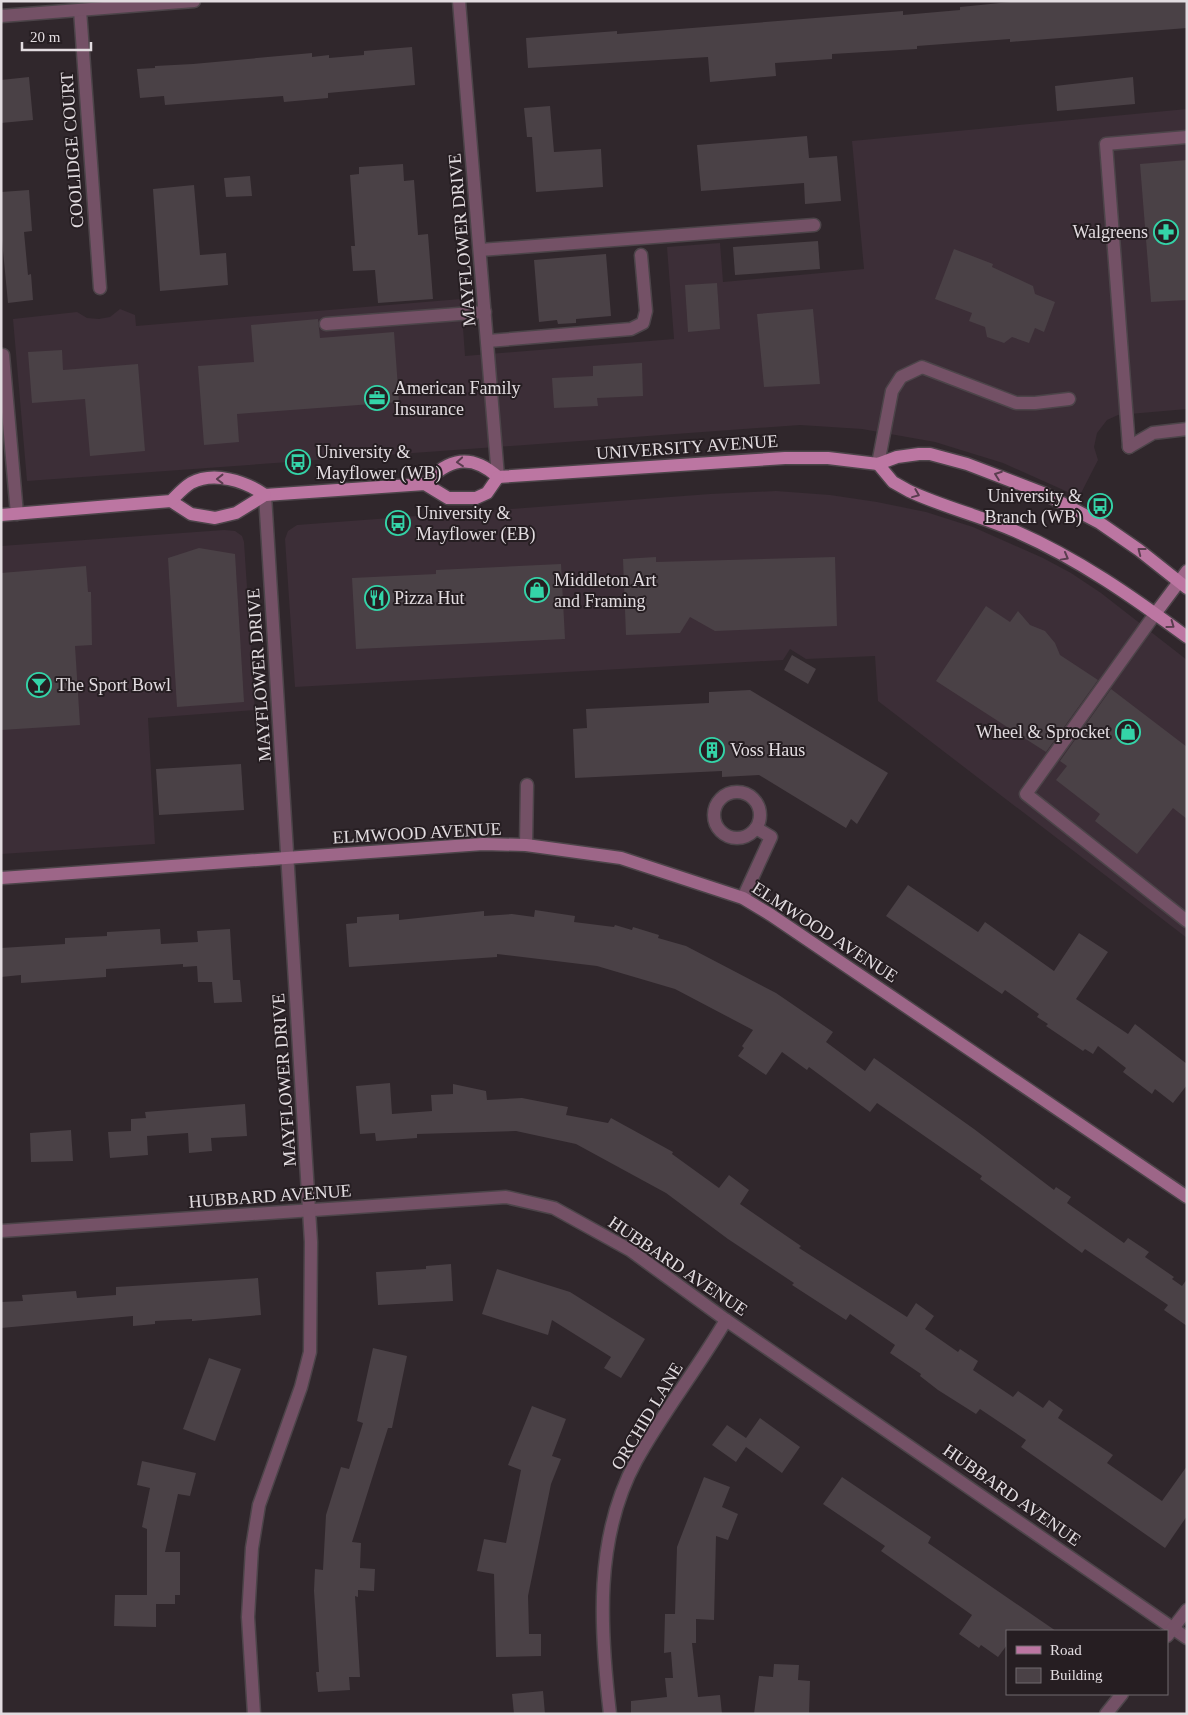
<svg xmlns="http://www.w3.org/2000/svg" width="1188" height="1715" viewBox="0 0 1188 1715" font-family="'Times New Roman',serif">
<style>
.built{fill:#3c2e37}
.building{fill:#4a4146}
.lines{fill:none;stroke-linecap:round;stroke-linejoin:round}
.lane-casing{stroke:#4c4449;stroke-width:15}
.street-casing{stroke:#4c4449;stroke-width:15}
.secondary-casing{stroke:#4c4449;stroke-width:15}
.primary-casing{stroke:#4c4449;stroke-width:15}
.lane{stroke:#745166;stroke-width:12}
.street{stroke:#745166;stroke-width:12}
.secondary{stroke:#9d6688;stroke-width:12}
.primary{stroke:#bc76a2;stroke-width:12}
.oneway{stroke:#5a3d4f}
.labels{text-anchor:middle;stroke-width:4;stroke-linejoin:round;paint-order:stroke}
.street-label{font-size:18px;fill:#e2dce0;stroke:#261e22}
.poi-label{font-size:18px;fill:#e2dce0;stroke:#261e22;text-anchor:start}
</style>
<rect width="100%" height="100%" fill="#30272c"/>
<g class="built">
<polygon points="1187,109 1187,409 1118,415 1107,420 1097,433 1094,447 1098,460 1079,497 1003,463 935,442 862,429 800,425 27,481 13,319 77,312 87,318 99,319 110,317 120,309 135,315 136,326 461,299 465,356 674,339 667,247 720,243 723,282 864,269 852,141"/>
<polygon points="776,491 830,495 877,502 926,512 973,527 1043,558 1071,573 1101,593 1187,660 1187,938 878,701 875,656 806,659 790,649 783,660 295,687 285,539 288,531 297,525 710,494"/>
<polygon points="224,530 235,531 242,536 244,542 255,710 148,718 155,844 1,854 1,546"/>
</g>
<g class="building">
<polygon points="1021,1 1187,1 1187,28 1010,42 1010,39 917,46 917,49 832,54 832,59 775,63 776,76 710,82 708,57 528,68 526,38 617,31 617,34 903,11 903,15 960,10 960,7"/>
<polygon points="412,47 415,85 328,93 328,98 284,102 283,96 165,105 164,96 140,98 137,69 155,68 155,66 193,64 312,53 312,57 329,55 329,58 364,55 364,51"/>
<polygon points="29,77 33,120 1,123 1,80"/>
<polygon points="1133,77 1135,104 1057,111 1055,86"/>
<polygon points="550,106 554,152 601,149 603,187 536,192 532,137 527,137 524,108"/>
<polygon points="807,136 809,158 837,156 841,201 805,204 804,183 701,191 697,145"/>
<polygon points="1187,160 1187,300 1151,302 1140,164"/>
<polygon points="403,164 404,181 414,180 418,235 428,234 433,299 378,303 375,270 353,271 351,246 355,246 350,175 359,174 359,167"/>
<polygon points="250,176 252,196 226,197 224,178"/>
<polygon points="194,185 200,255 226,253 228,285 160,291 153,189"/>
<polygon points="29,190 32,231 24,232 28,275 31,274 33,300 8,303 1,230 1,192"/>
<polygon points="818,241 820,269 735,275 733,247"/>
<polygon points="954,249 993,264 992,267 1033,286 1035,294 1055,302 1044,332 1035,328 1029,343 1012,337 1004,343 987,337 985,327 969,321 972,313 935,299"/>
<polygon points="606,254 611,316 576,319 576,323 558,324 557,320 539,322 534,260"/>
<polygon points="717,283 720,329 688,332 685,285"/>
<polygon points="813,309 820,384 764,387 757,314"/>
<polygon points="318,319 320,338 394,332 399,402 237,414 239,442 204,445 198,366 254,362 251,325"/>
<polygon points="62,350 63,370 138,364 145,451 90,456 85,399 32,403 28,352"/>
<polygon points="642,363 643,396 597,398 598,406 554,408 552,378 593,376 593,366"/>
<polygon points="199,548 235,554 244,702 177,707 168,558"/>
<polygon points="656,557 656,562 835,557 837,626 715,631 690,617 680,633 626,635 623,559"/>
<polygon points="561,564 565,639 356,649 352,578 436,574 436,570"/>
<polygon points="86,566 88,592 91,592 92,645 75,646 80,725 1,730 1,573"/>
<polygon points="986,606 1010,622 1018,611 1030,625 1045,631 1055,643 1060,655 1098,680 1046,752 936,681"/>
<polygon points="792,655 816,669 808,684 784,670"/>
<polygon points="1111,689 1187,747 1187,819 1173,808 1137,854 1095,821 1100,814 1056,780 1067,766 1060,761"/>
<polygon points="750,690 888,773 857,824 851,819 846,828 759,775 722,777 722,771 575,778 573,729 587,728 586,709 709,703 709,692"/>
<polygon points="241,764 244,810 159,815 156,769"/>
<polygon points="908,885 978,932 985,922 1054,971 1079,933 1108,952 1076,999 1128,1034 1135,1024 1187,1064 1187,1085 1173,1103 1155,1089 1152,1094 1123,1072 1126,1068 1098,1046 1093,1054 1085,1049 1083,1051 1046,1026 1048,1024 1037,1017 1039,1014 1005,990 1002,994 886,916"/>
<polygon points="535,910 575,916 574,922 614,927 615,925 632,930 633,927 659,935 658,938 686,946 776,993 833,1032 826,1042 865,1071 874,1058 974,1129 1054,1190 1056,1187 1071,1197 1067,1203 1124,1243 1128,1238 1149,1252 1145,1257 1174,1277 1172,1279 1182,1286 1187,1279 1187,1326 1164,1310 1168,1305 1085,1249 1082,1253 980,1179 982,1176 877,1103 870,1112 809,1067 807,1070 782,1052 766,1075 738,1056 744,1048 742,1046 753,1030 675,989 597,966 497,954 497,957 349,967 346,924 357,923 357,917 399,914 399,920 484,911 484,916 512,914 534,917"/>
<polygon points="160,929 161,944 198,942 197,931 230,929 233,980 240,980 242,1002 214,1003 212,982 198,982 197,966 183,967 183,964 106,969 106,977 21,983 21,975 1,977 1,948 65,944 65,938 107,936 107,932"/>
<polygon points="390,1083 392,1114 432,1111 431,1095 453,1094 453,1084 486,1091 487,1100 522,1098 568,1107 566,1115 608,1123 611,1118 673,1152 672,1154 719,1188 729,1175 749,1190 740,1204 801,1246 799,1248 907,1317 916,1303 934,1316 925,1329 958,1352 960,1349 978,1361 973,1370 1013,1397 1018,1391 1043,1408 1049,1400 1063,1410 1058,1418 1113,1455 1107,1463 1162,1501 1187,1466 1187,1516 1165,1548 1021,1447 1026,1440 980,1409 976,1414 938,1390 920,1376 921,1374 890,1353 895,1345 850,1314 846,1320 792,1285 794,1283 728,1239 666,1193 576,1144 516,1131 417,1134 417,1138 376,1141 375,1133 360,1134 356,1086"/>
<polygon points="245,1104 247,1136 211,1138 212,1151 189,1153 188,1133 147,1136 148,1155 110,1158 108,1132 131,1131 131,1119 146,1118 145,1112"/>
<polygon points="71,1130 73,1161 31,1162 30,1133"/>
<polygon points="451,1264 453,1301 378,1305 376,1272 426,1269 426,1266"/>
<polygon points="497,1269 570,1292 645,1339 621,1378 604,1368 611,1357 552,1320 548,1335 482,1314"/>
<polygon points="258,1278 261,1315 192,1321 192,1319 155,1321 155,1324 133,1326 133,1316 1,1328 1,1302 23,1301 22,1295 76,1291 77,1298 116,1295 116,1287"/>
<polygon points="373,1348 407,1356 392,1428 388,1428 352,1542 361,1543 360,1568 375,1569 374,1591 358,1590 358,1597 355,1596 360,1677 349,1677 350,1690 318,1692 316,1672 319,1672 314,1591 315,1569 323,1570 326,1515 341,1467 349,1469 363,1423 357,1421"/>
<polygon points="209,1358 241,1369 215,1441 183,1429"/>
<polygon points="532,1406 566,1419 552,1456 561,1459 551,1484 528,1596 529,1634 541,1634 541,1656 496,1657 494,1574 477,1571 484,1539 506,1543 521,1470 508,1465"/>
<polygon points="760,1418 800,1447 782,1473 746,1447 736,1462 712,1445 727,1425 746,1438"/>
<polygon points="142,1461 196,1473 190,1496 178,1494 165,1552 180,1552 180,1595 175,1595 175,1604 156,1604 156,1627 114,1626 115,1595 147,1595 147,1529 142,1527 150,1488 137,1485"/>
<polygon points="704,1477 730,1487 722,1507 738,1514 728,1540 716,1536 714,1620 696,1619 696,1643 692,1643 698,1697 720,1695 722,1714 631,1714 631,1701 667,1697 665,1678 673,1678 671,1652 664,1653 665,1614 675,1614 677,1547"/>
<polygon points="842,1477 931,1537 928,1543 1056,1631 1007,1631 1007,1645 998,1657 981,1645 979,1648 959,1634 972,1615 881,1551 885,1546 823,1504"/>
<polygon points="774,1664 799,1665 798,1680 810,1681 809,1714 754,1714 759,1676 773,1677"/>
<polygon points="543,1691 545,1714 514,1714 512,1694"/>
</g>
<g class="lines">
<defs>
<g id="lane">
<polyline points="480,250 814,225"/>
<polyline points="326,324 485,312"/>
<polyline points="488,341 631,329 643,323 646,311 641,255"/>
<polyline points="1,355 3,355 17,514"/>
<polyline points="1129,447 1106,144 1187,137"/>
<polyline points="878,464 892,391 901,377 922,367 1016,403 1035,403 1069,399"/>
<polyline points="1155,614 1026,794 1187,921"/>
<circle cx="737" cy="815" r="23"/>
<polyline points="526,845 527,785"/>
<polyline points="743,898 771,837 756,828"/>
</g>
<g id="street">
<polyline points="459,1 498,477"/>
<polyline points="80,10 100,288"/>
<polyline points="1,16 194,1"/>
<polyline points="1129,447 1153,433 1187,429"/>
<polyline points="1,1231 506,1197 554,1208 630,1250 726,1320 1187,1638"/>
<polyline points="1167,1636 1187,1610"/>
<polyline points="254,1714 248,1617 252,1548 259,1505 301,1387 310,1352 311,1242 265,495"/>
<path d="M610,1714C600,1629 594,1538 636,1461C663,1412 698,1368 726,1320"/>
<polyline points="1106,1714 1122,1694"/>
</g>
<g id="secondary">
<polyline points="1155,614 1187,571"/>
<polyline points="1,878 483,844 526,845 621,858 743,898 771,915 1187,1197"/>
</g>
<g id="primary">
<path d="M878,464L893,482L909,491C943,507 981,516 1015,531C1077,558 1133,597 1187,637"/>
<path d="M425,484C448,458 471,453 498,477L785,458H828L878,464L897,457L919,454H930L967,464L1043,493L1100,523L1139,550L1187,588"/>
<polyline points="171,501 191,514 215,518 236,513 265,495 425,484 448,498 476,498 487,493 498,477"/>
<path d="M1,515L171,501C177,495 183,488 191,483C214,471 245,481 265,495"/>
</g>
</defs>
<use href="#lane" class="lane-casing"/>
<use href="#street" class="street-casing"/>
<use href="#secondary" class="secondary-casing"/>
<use href="#primary" class="primary-casing"/>
<use href="#lane" class="lane"/>
<use href="#street" class="street"/>
<use href="#secondary" class="secondary"/>
<use href="#primary" class="primary"/>
</g>
<defs><path id="oneway-chevron" d="M-2-3.5L2.5 0L-2 3.5" fill="none" stroke-width="1.6" stroke-linecap="round" stroke-linejoin="round" transform="scale(1.25)"/></defs>
<g class="oneway">
<use href="#oneway-chevron" transform="translate(460 462) rotate(175)"/>
<use href="#oneway-chevron" transform="translate(998 475) rotate(-160)"/>
<use href="#oneway-chevron" transform="translate(220 479) rotate(180)"/>
<use href="#oneway-chevron" transform="translate(916 494) rotate(22)"/>
<use href="#oneway-chevron" transform="translate(1141 551) rotate(-142)"/>
<use href="#oneway-chevron" transform="translate(1065 557) rotate(29)"/>
<use href="#oneway-chevron" transform="translate(1171 625) rotate(36)"/>
</g>
<defs>
<symbol id="pharmacy-ring" viewBox="-11 -11 22 22"><circle r="9.5" fill="#261e22" stroke="#34d4a8" stroke-width="1.5"/><path d="M-2-6h4v4h4v4h-4v4h-4v-4h-4v-4h4Z" fill="#34d4a8"/></symbol>
<symbol id="office-ring" viewBox="-11 -11 22 22"><circle r="9.5" fill="#261e22" stroke="#34d4a8" stroke-width="1.5"/><path d="M-6-3h4V-5.5h4V-3h4V5H-6ZM-1-4.5V-3h2v-1.5ZM-6 0V1H6V0Z" fill="#34d4a8"/></symbol>
<symbol id="bus-ring" viewBox="-11 -11 22 22"><circle r="9.5" fill="#261e22" stroke="#34d4a8" stroke-width="1.5"/><path d="M-5-6H5V4H4V6H2V4H-2V6H-4V4H-5ZM-3.5-4V0h7V-4ZM-3.5 1.2v1.5H-2V1.2ZM2 1.2v1.5H3.5V1.2Z" fill="#34d4a8"/></symbol>
<symbol id="shop-ring" viewBox="-11 -11 22 22"><circle r="9.5" fill="#261e22" stroke="#34d4a8" stroke-width="1.5"/><path d="M-5-2.5h2.3a2.7 3.5 0 0 1 5.4 0H5L5.5 6h-11ZM-1.5-2.5h3a1.5 2.3 0 0 0-3 0Z" fill="#34d4a8"/></symbol>
<symbol id="restaurant-ring" viewBox="-11 -11 22 22"><circle r="9.5" fill="#261e22" stroke="#34d4a8" stroke-width="1.5"/><path d="M-5-6h1v4h1v-4h1v4h1v-4h1v5L-1.5 .5V6h-2V.5L-5-1ZM5-6V6H3V1.5H1.5Q1.5-4 5-6Z" fill="#34d4a8"/></symbol>
<symbol id="bar-ring" viewBox="-11 -11 22 22"><circle r="9.5" fill="#261e22" stroke="#34d4a8" stroke-width="1.5"/><path d="M-6-5H6L.8 .8V4.5H3.5V6h-7V4.5H-.8V.8Z" fill="#34d4a8"/></symbol>
<symbol id="building-ring" viewBox="-11 -11 22 22"><circle r="9.5" fill="#261e22" stroke="#34d4a8" stroke-width="1.5"/><path d="M-4-6H4V6H1V3H-1V6H-4ZM-2.5-4.3h1.7v1.8h-1.7ZM.8-4.3h1.7v1.8H.8ZM-2.5-1h1.7V.8h-1.7ZM.8-1h1.7V.8H.8Z" fill="#34d4a8"/></symbol>
</defs>
<g fill-rule="evenodd">
<use href="#pharmacy-ring" x="1152" y="218" width="28" height="28"/>
<use href="#office-ring" x="363" y="384" width="28" height="28"/>
<use href="#bus-ring" x="284" y="448" width="28" height="28"/>
<use href="#bus-ring" x="1086" y="492" width="28" height="28"/>
<use href="#bus-ring" x="384" y="509" width="28" height="28"/>
<use href="#shop-ring" x="523" y="576" width="28" height="28"/>
<use href="#restaurant-ring" x="363" y="584" width="28" height="28"/>
<use href="#bar-ring" x="25" y="671" width="28" height="28"/>
<use href="#shop-ring" x="1114" y="718" width="28" height="28"/>
<use href="#building-ring" x="698" y="736" width="28" height="28"/>
</g>
<g class="labels">
<g class="street-label">
<text transform="translate(72 150) rotate(-94)" y="6">COOLIDGE COURT</text>
<text transform="translate(462 240) rotate(-95)" y="6">MAYFLOWER DRIVE</text>
<text transform="translate(687 447) rotate(-4)" y="6">UNIVERSITY AVENUE</text>
<text transform="translate(259 675) rotate(-94)" y="6">MAYFLOWER DRIVE</text>
<text transform="translate(417 833) rotate(-3)" y="6">ELMWOOD AVENUE</text>
<text transform="translate(825 932) rotate(33)" y="6">ELMWOOD AVENUE</text>
<text transform="translate(284 1080) rotate(-94)" y="6">MAYFLOWER DRIVE</text>
<text transform="translate(270 1196) rotate(-4)" y="6">HUBBARD AVENUE</text>
<text transform="translate(678 1266) rotate(34)" y="6">HUBBARD AVENUE</text>
<text transform="translate(647 1416) rotate(-59)" y="6">ORCHID LANE</text>
<text transform="translate(1012 1495) rotate(35)" y="6">HUBBARD AVENUE</text>
</g>
<g class="poi-label">
<text x="1148" y="238" text-anchor="end">Walgreens</text>
<text x="394" y="394">American Family<tspan x="394" dy="21">Insurance</tspan></text>
<text x="316" y="458">University &amp;<tspan x="316" dy="21">Mayflower (WB)</tspan></text>
<text x="1082" y="502" text-anchor="end">University &amp;<tspan x="1082" dy="21">Branch (WB)</tspan></text>
<text x="416" y="519">University &amp;<tspan x="416" dy="21">Mayflower (EB)</tspan></text>
<text x="554" y="586">Middleton Art<tspan x="554" dy="21">and Framing</tspan></text>
<text x="394" y="604">Pizza Hut</text>
<text x="56" y="691">The Sport Bowl</text>
<text x="1110" y="738" text-anchor="end">Wheel &amp; Sprocket</text>
<text x="730" y="756">Voss Haus</text>
</g>
</g>
<rect width="1188" height="1715" fill="none" stroke="#e2dce0" stroke-width="5"/>
<rect x="1006" y="1630" width="162" height="65" fill="#261e22" stroke="#716a6e"/>
<rect x="1016" y="1646" width="25" height="8" fill="#bc76a2" stroke="#716a6e"/>
<text x="1050" y="1655" font-size="15" fill="#e2dce0">Road</text>
<rect x="1016" y="1668" width="25" height="15" fill="#4a4146" stroke="#716a6e"/>
<text x="1050" y="1680" font-size="15" fill="#e2dce0">Building</text>
<path d="M22 42v8h69v-8" fill="none" stroke="#e2dce0" stroke-width="2.5"/>
<text x="30" y="42" font-size="15" fill="#e2dce0" stroke="#261e22" stroke-width="4" paint-order="stroke">20 m</text>
</svg>
